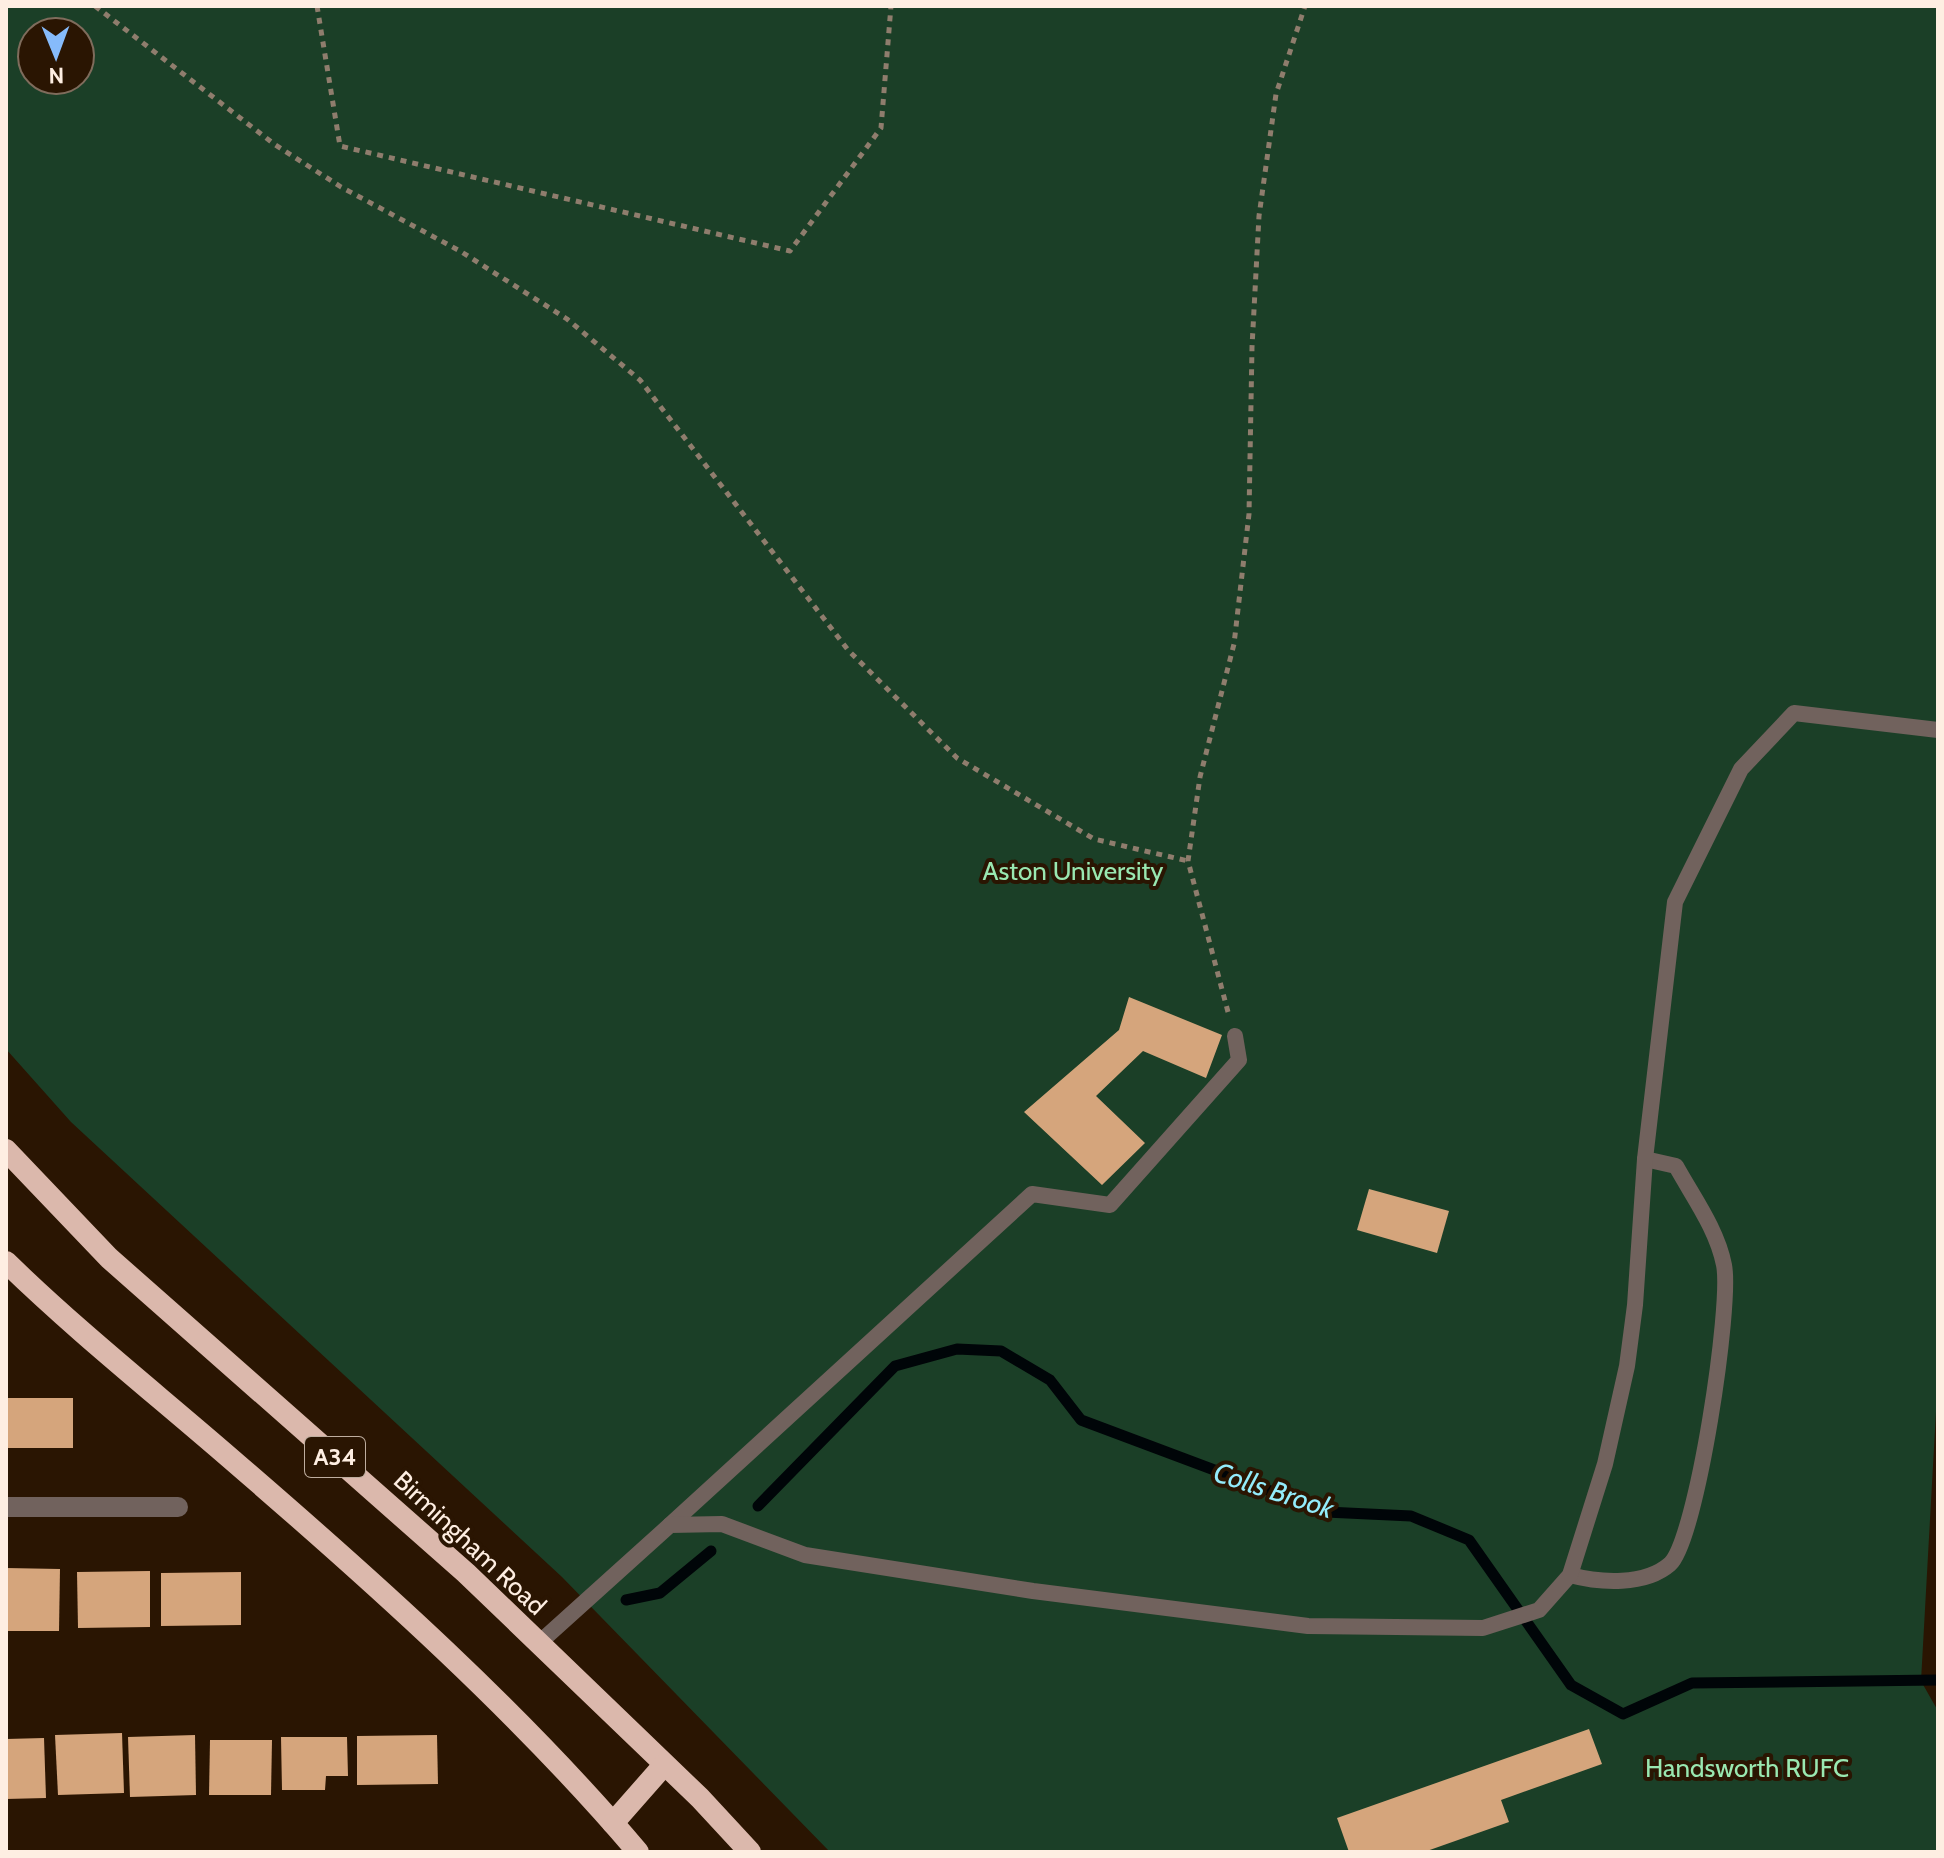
<svg xmlns="http://www.w3.org/2000/svg" width="1944" height="1858" viewBox="0 0 1944 1858" font-family="Cabin,sans-serif">
<style>
.green{fill:#1b3f27;fill-rule:evenodd}
.lines{fill:none;stroke-linecap:round;stroke-linejoin:round}
.stream{stroke:#000508;stroke-width:11}
.building{fill:#d5a57c}
.path{stroke:#8f7d6d;stroke-width:5;stroke-dasharray:6 6;stroke-linecap:butt}
.service{stroke:#71625d;stroke-width:16}
.minor{stroke:#71625d;stroke-width:20}
.trunk{stroke:#dbb8ac;stroke-width:22}
.labels{text-anchor:middle;stroke-width:8;stroke-linejoin:round;paint-order:stroke}
.shield{fill:#2a1502;stroke:#bead9f;stroke-width:2}
.shield-label{font-size:24px;font-weight:bold;fill:#feeee2}
.park-label{font-size:26px;fill:#99e8b1;stroke:#2a1502}
.street-label{font-size:26px;fill:#feeee2;stroke:#2a1502}
.water-label{font-size:28px;font-style:italic;fill:#93ecfb;stroke:#2a1502}
</style>
<rect width="100%" height="100%" fill="#2a1502"/>
<path class="green" d="M6,6H1938V1376L1921,1681L1938,1711V1852H830L562,1577L71,1122L6,1049ZM32,32H80V80H32Z"/>
<g class="lines">
<g class="stream">
<polyline points="758,1506 895,1366 957,1349 1001,1351 1050,1380 1081,1420 1326,1512 1411,1516 1469,1540 1571,1685 1623,1714 1692,1683 1938,1680"/>
<polyline points="626,1600 660,1593 711,1551"/>
</g>
</g>
<g class="building">
<polygon points="1129,997 1222,1035 1206,1078 1143,1051 1096,1096 1145,1143 1102,1185 1024,1112 1119,1030"/>
<polygon points="1369,1189 1449,1211 1437,1253 1357,1230"/>
<rect x="6" y="1398" width="67" height="50"/>
<polygon points="6,1568 60,1569 59,1631 6,1631"/>
<polygon points="150,1571 150,1627 78,1628 77,1572"/>
<polygon points="241,1572 241,1625 161,1626 161,1573"/>
<polygon points="1589,1729 1602,1764 1501,1800 1509,1822 1424,1852 1349,1852 1337,1818"/>
<polygon points="122,1733 124,1793 58,1795 55,1735"/>
<polygon points="195,1735 196,1795 130,1797 128,1737"/>
<polygon points="437,1735 438,1784 357,1785 357,1736"/>
<polygon points="281,1737 347,1737 348,1776 326,1776 325,1790 282,1790"/>
<polygon points="44,1738 46,1798 6,1799 6,1739"/>
<polygon points="210,1740 272,1740 271,1795 209,1795"/>
</g>
<g class="lines">
<g class="path">
<polyline points="95,6 274,144 341,187 460,251 567,319 640,380 848,650 957,758 1094,839 1188,861"/>
<polyline points="317,6 340,146 790,251 881,128 891,6"/>
<polyline points="1228,1012 1188,861 1200,777 1234,644 1249,514 1252,347 1259,216 1276,94 1305,6"/>
</g>
<g class="service">
<polyline points="670,1525 1032,1194 1110,1205 1239,1060 1235,1036"/>
<path d="M1570,1575C1600,1583 1645,1586 1670,1564C1697,1539 1732,1304 1724,1265C1717,1229 1693,1197 1676,1166L1645,1159"/>
<polyline points="538,1644 670,1525 722,1524 805,1555 1033,1591 1308,1626 1483,1628 1539,1610 1570,1575 1605,1464 1627,1366 1635,1305 1645,1159 1675,902 1741,769 1794,713 1938,730"/>
</g>
<polyline class="minor" points="6,1507 178,1507"/>
<g class="trunk">
<polyline points="6,1150 109,1258 466,1573 700,1798 750,1852"/>
<path d="M6,1262C80,1334 160,1397 238,1465C376,1584 520,1713 638,1852"/>
<polyline points="613,1823 664,1765"/>
</g>
</g>
<g class="labels">
<rect class="shield" x="305" y="1437" width="60" height="40" rx="6"/>
<g class="shield-label">
<text x="335" y="1465">A34</text>
</g>
<g class="park-label">
<text x="1073" y="880">Aston University</text>
<text x="1747" y="1777">Handsworth RUFC</text>
</g>
<g class="street-label">
<text transform="translate(470 1543) rotate(43)" y="9">Birmingham Road</text>
</g>
<g class="water-label">
<text transform="translate(1274 1490) rotate(18)" y="10">Colls Brook</text>
</g>
</g>
<rect width="1944" height="1858" fill="none" stroke="#feeee2" stroke-width="16"/>
<g transform="translate(56 56) rotate(179)"><circle r="38" fill="#2a1502" stroke="#7f6c5c" stroke-width="2"/>
<path d="M0-6L14 30L0 20L-14 30Z" fill="#86bbfb"/>
<text y="-12" font-size="22" font-weight="bold" text-anchor="middle" fill="#feeee2">N</text>
</g>
</svg>
